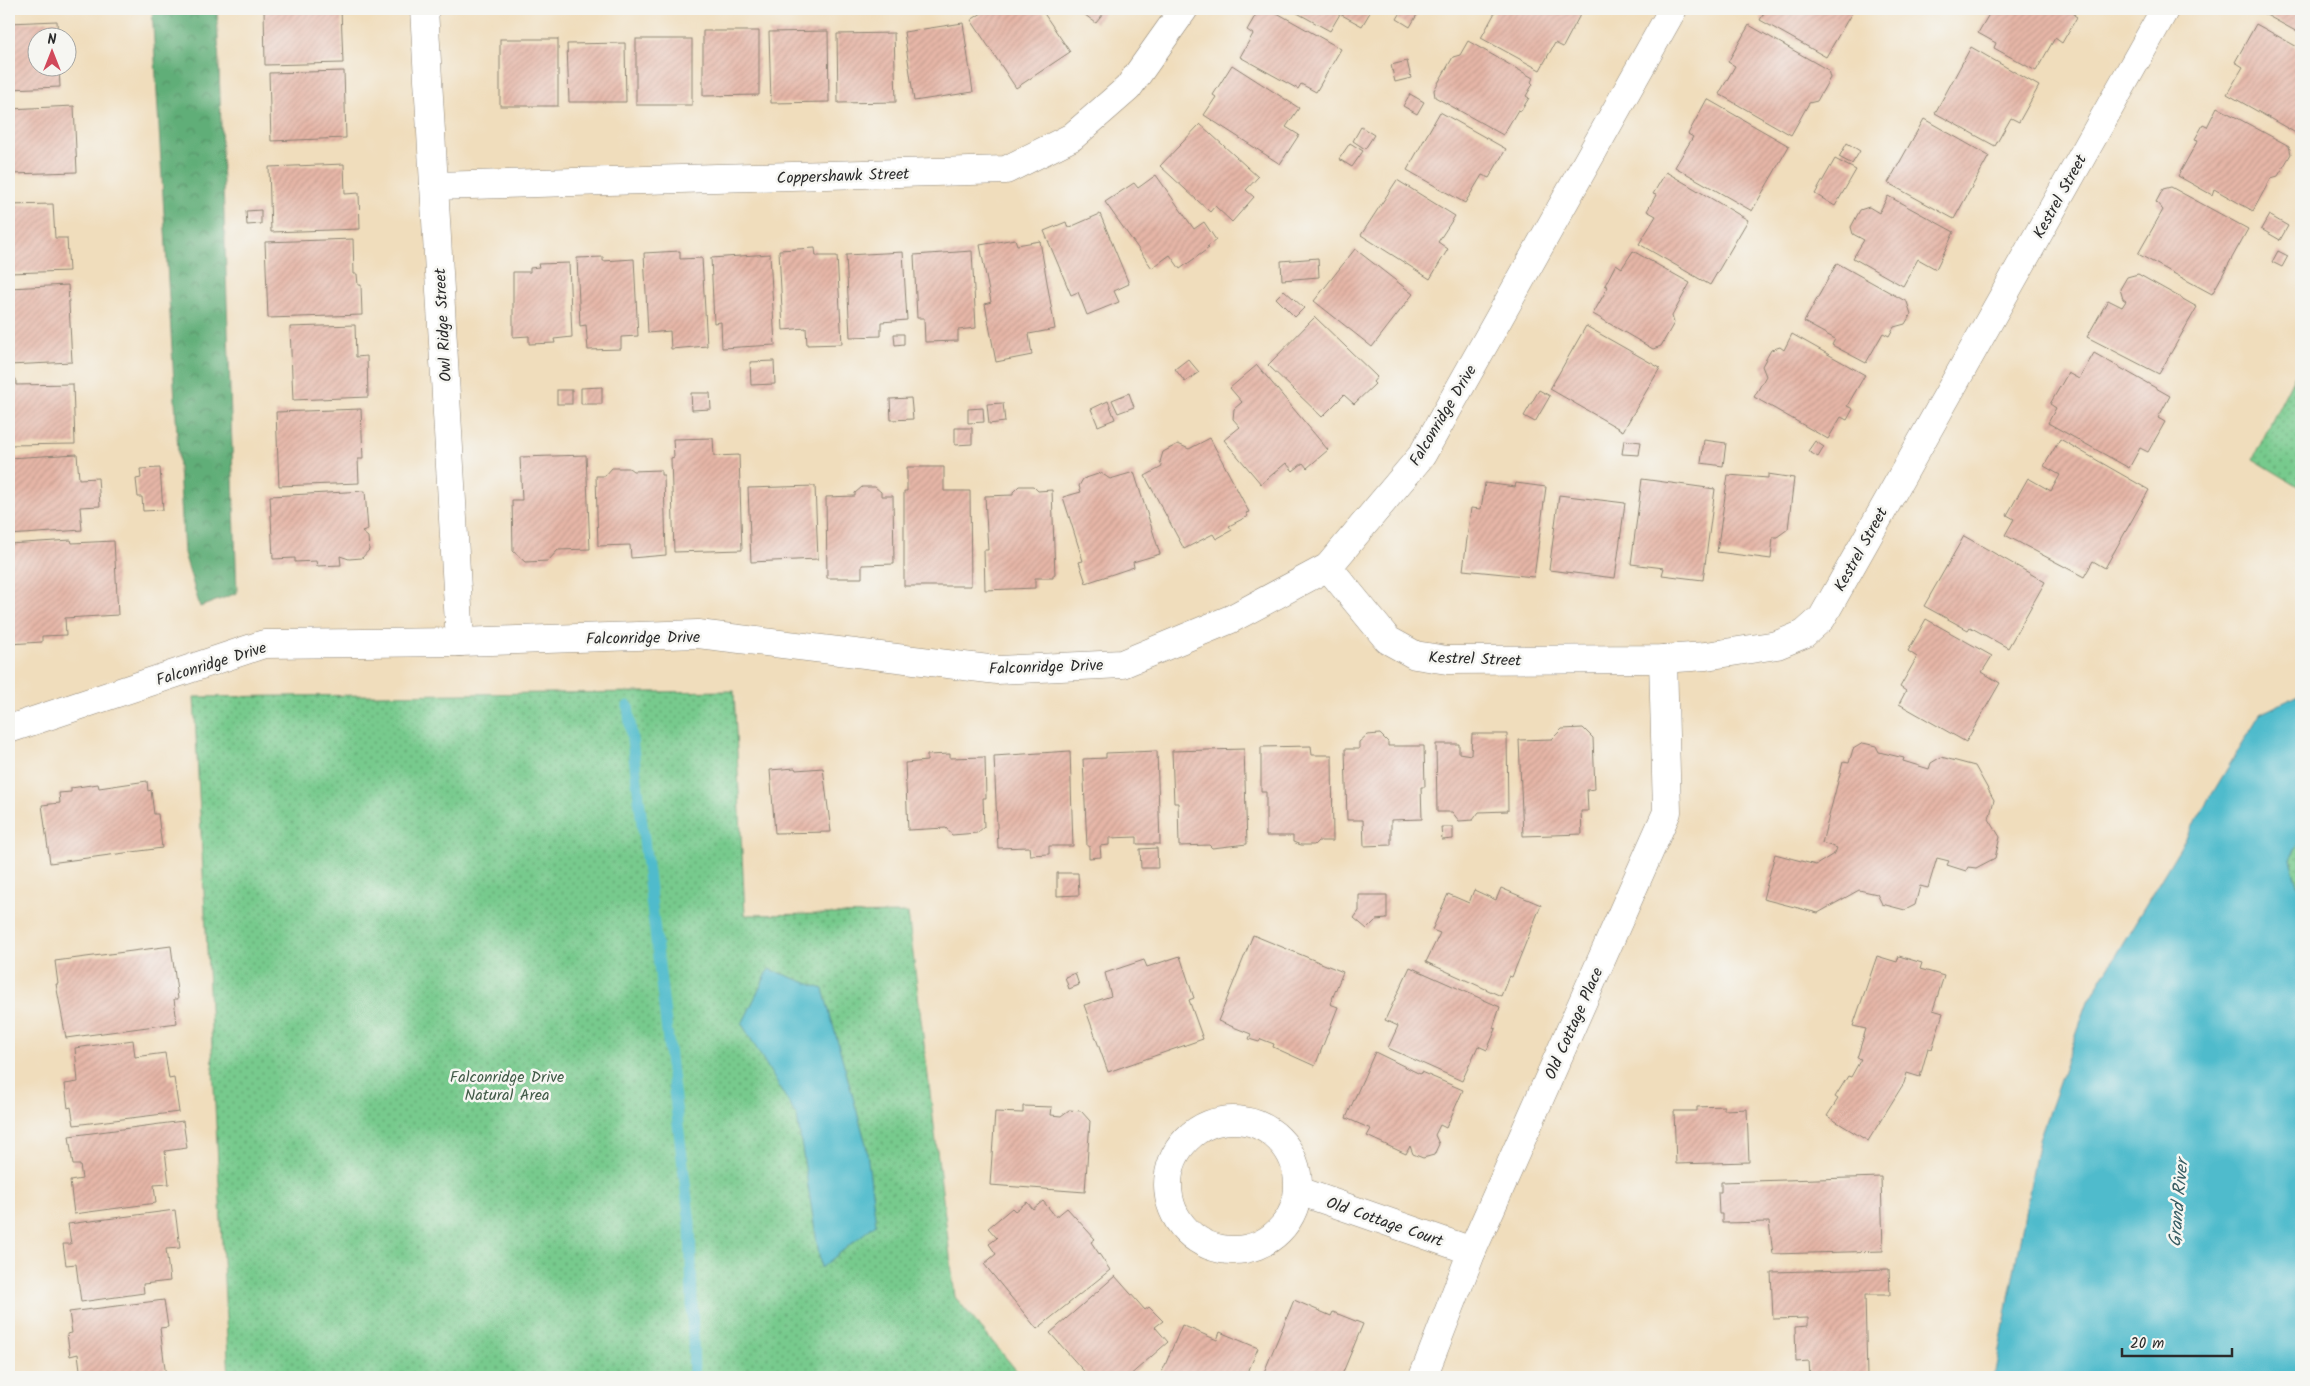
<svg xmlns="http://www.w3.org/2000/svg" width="2310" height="1386" viewBox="0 0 2310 1386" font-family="Kalam,sans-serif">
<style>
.forest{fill:url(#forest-crowns);stroke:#466c52}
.park{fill:url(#park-dots);stroke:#517a5c}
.water{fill:#50bbcc;stroke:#3e737c}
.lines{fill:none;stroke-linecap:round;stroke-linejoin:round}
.stream{stroke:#50bbcc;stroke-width:11}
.building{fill:url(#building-hatch)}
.minor-casing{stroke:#8e8474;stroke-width:29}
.minor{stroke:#fff;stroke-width:28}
.labels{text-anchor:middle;stroke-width:5;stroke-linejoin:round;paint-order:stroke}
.street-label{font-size:16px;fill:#2b2b2b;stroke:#f6f6f2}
.park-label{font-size:16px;fill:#425b48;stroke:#f6f6f2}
.water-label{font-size:18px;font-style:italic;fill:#385d63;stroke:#f6f6f2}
</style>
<defs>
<pattern id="forest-crowns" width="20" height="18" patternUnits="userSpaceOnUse" patternTransform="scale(1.25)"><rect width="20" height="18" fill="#61ae78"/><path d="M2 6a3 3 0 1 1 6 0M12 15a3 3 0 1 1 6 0" fill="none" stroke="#508e63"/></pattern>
<pattern id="park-dots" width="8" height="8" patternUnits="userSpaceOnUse" patternTransform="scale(1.25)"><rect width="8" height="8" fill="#77ca8d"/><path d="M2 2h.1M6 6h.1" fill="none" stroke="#62a473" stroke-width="1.8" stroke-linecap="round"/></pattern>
<pattern id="building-hatch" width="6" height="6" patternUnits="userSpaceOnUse" patternTransform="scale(1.25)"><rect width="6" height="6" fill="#e6b6a7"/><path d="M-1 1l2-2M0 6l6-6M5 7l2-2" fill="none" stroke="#c59d90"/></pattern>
</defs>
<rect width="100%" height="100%" fill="#f6f6f2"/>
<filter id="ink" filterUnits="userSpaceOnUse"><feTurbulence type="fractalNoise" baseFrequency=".02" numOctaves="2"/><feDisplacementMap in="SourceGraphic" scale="10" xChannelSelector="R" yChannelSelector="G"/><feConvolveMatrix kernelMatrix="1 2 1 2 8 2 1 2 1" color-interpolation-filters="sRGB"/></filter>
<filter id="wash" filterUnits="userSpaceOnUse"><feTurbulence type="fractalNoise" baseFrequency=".0096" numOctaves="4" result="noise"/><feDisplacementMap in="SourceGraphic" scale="20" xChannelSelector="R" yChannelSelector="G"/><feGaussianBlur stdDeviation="1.12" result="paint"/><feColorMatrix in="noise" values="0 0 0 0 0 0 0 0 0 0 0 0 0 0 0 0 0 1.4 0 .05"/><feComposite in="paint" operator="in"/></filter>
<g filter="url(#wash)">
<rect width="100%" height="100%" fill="#f0ddbc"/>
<polygon class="forest" points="152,9 217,9 237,593 200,607 184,553"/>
<g class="park">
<polygon points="2301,363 2301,488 2253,459"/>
<polygon points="734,691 745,915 908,913 955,1297 1022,1377 229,1377 194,697"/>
<polygon points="2301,840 2301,888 2298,888 2290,859"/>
</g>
<g class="water">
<polygon points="2301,694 2301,840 2290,859 2298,888 2301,888 2301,1377 1994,1377 2039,1139 2088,1001 2260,714"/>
<polygon points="769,969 823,989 866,1144 876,1224 821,1268 797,1117 742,1024"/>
</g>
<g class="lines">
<polyline class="stream" points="628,706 690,1224 694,1377"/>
</g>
<g id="blocks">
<g class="building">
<polygon points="264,9 341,9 343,63 265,65"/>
<polygon points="988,9 1041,9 1070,52 1016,88 971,20"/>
<polygon points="1077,9 1107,9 1096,23"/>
<polygon points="1259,9 1270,9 1341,49 1316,92 1301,84 1298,89 1240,57 1253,34 1247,30"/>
<polygon points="1290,9 1372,9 1362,26 1340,14 1330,31"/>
<polygon points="1403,9 1410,9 1418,13 1410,27 1397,19"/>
<polygon points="1497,9 1569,9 1580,15 1563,47 1555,43 1540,70 1481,38"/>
<polygon points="1766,9 1854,9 1826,57 1760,20"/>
<polygon points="1992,9 2071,9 2076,11 2074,15 2077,17 2062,43 2055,38 2036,71 1994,48 1996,43 1978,33"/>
<polygon points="2260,9 2301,9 2301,34 2259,11"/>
<polygon points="57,21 58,38 38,38 38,68 59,68 60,87 9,89 9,23"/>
<polygon points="963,23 973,92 914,101 904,32"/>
<polygon points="2256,24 2301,49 2301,136 2227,94 2243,67 2235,62"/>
<polygon points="1749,25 1828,70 1830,78 1817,101 1809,103 1791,135 1719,94 1735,66 1728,62"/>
<polygon points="703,31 759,31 759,95 703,96"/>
<polygon points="828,31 829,102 771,103 769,32"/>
<polygon points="894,33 896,102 838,103 837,34"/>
<rect x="500" y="39" width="58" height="67"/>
<rect x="636" y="39" width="56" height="66"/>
<polygon points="1468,41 1533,78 1531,82 1533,84 1526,96 1529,98 1521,111 1518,110 1503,135 1435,97 1434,90 1453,57 1460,55"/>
<polygon points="625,43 626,102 569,102 567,44"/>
<polygon points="1971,47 2039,86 2019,122 2011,118 1995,146 1935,113"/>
<polygon points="1407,61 1411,78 1395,82 1391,65"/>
<polygon points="1232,65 1299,108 1286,127 1299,135 1280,164 1204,115 1216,97 1213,95"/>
<polygon points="344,71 346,138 271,141 269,73"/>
<polygon points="1410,94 1424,102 1417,114 1403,106"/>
<polygon points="1707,99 1789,146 1752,211 1675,167 1693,137 1688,134"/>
<polygon points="74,106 77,172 12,174 12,183 9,183 9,109"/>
<polygon points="2217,107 2289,146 2291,154 2278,176 2271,178 2253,211 2214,189 2212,195 2178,176 2198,140 2195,139 2203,125 2207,127"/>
<polygon points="1440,112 1506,149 1489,178 1482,175 1465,203 1407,170"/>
<polygon points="1924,119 1989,156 1954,219 1888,183"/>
<polygon points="1200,124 1258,177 1246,190 1254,197 1232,222 1215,206 1210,212 1160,166"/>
<polygon points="1361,127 1374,135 1365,149 1353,141"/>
<polygon points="1350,143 1363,151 1352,167 1339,159"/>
<polygon points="1847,143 1860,151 1852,164 1839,157"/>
<polygon points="1835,159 1856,170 1835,206 1815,194"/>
<polygon points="344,164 345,194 359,193 360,229 271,232 269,167"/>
<polygon points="1666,172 1748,220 1710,285 1639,244 1656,216 1647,211 1656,195 1653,194"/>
<polygon points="1156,175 1194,229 1204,222 1216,240 1207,247 1209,248 1180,269 1170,255 1152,268 1105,202 1134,183 1138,188"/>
<polygon points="1397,180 1455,216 1438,242 1448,249 1430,279 1361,235"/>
<polygon points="2171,187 2248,229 2212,294 2138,254 2163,210 2156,202 2163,189"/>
<polygon points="1888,196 1954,232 1936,269 1918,259 1903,286 1853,258 1864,240 1853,234 1851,227 1860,210 1869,207 1879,213"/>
<polygon points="53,204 55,238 67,238 69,271 9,273 9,205"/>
<polygon points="261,210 261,224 247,225 246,211"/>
<polygon points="1100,214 1129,284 1114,291 1119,302 1087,315 1078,292 1071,295 1044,231 1066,222 1068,228"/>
<polygon points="2269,215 2288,226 2280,240 2261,229"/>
<polygon points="353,239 354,274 357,274 358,285 361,285 362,315 268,318 265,242"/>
<polygon points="1015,239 1017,245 1040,241 1055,329 1029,334 1032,355 996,362 985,304 991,302 980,245"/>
<polygon points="815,248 816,256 837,256 842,344 807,345 806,328 783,330 779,250"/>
<polygon points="1355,249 1413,294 1372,347 1314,301"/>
<polygon points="680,251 680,259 702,258 707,346 671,349 670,331 648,333 644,253"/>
<polygon points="972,251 976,328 958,330 958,341 925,342 924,318 917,318 914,255"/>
<polygon points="1633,251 1690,283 1672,316 1674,323 1661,346 1653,349 1593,314 1608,287 1605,285 1616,264 1622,268"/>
<polygon points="2278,251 2288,256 2282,267 2272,262"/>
<polygon points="903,252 907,320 881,322 881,336 850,337 846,255"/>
<polygon points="770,254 775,345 722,348 721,322 714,323 711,258"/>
<polygon points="603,257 603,261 634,259 638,336 621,337 621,349 588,350 586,325 580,326 577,258"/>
<polygon points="1318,258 1319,277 1282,280 1281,261"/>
<polygon points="569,263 572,337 554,339 555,343 529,344 529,336 513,337 513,272 530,272 530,268 539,267 538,264"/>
<polygon points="1837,263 1907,302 1911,314 1905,324 1894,327 1889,336 1883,333 1866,363 1832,345 1835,339 1804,322"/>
<polygon points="2138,274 2197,307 2159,374 2087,337 2108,300 2122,307 2126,301 2123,299 2120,289 2127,277"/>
<polygon points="68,285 72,362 9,365 9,288"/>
<polygon points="1284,290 1304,308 1295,317 1276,298"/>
<polygon points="1315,317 1377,377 1373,382 1375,384 1354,404 1344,395 1322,417 1268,365"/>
<polygon points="355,325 356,357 367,356 368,397 293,400 290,327"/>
<polygon points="1586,326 1660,368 1623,431 1550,389"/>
<polygon points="894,334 904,334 904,344 895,345"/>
<polygon points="1792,334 1865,375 1847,406 1853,409 1847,420 1841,417 1828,439 1754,397 1766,376 1762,366 1771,350 1780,347 1784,350"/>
<polygon points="2094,353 2170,396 2158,418 2165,422 2148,452 2140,448 2129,468 2048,423 2056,408 2050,404 2068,373 2079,379"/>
<polygon points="1188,359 1199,372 1185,382 1175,369"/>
<polygon points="774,361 775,384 751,385 750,362"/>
<polygon points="1257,365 1328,450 1307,468 1303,463 1293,471 1286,463 1261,484 1224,440 1240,427 1233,419 1234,409 1242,402 1230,388"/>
<polygon points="9,379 16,379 16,385 73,384 75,444 9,445"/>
<polygon points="602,387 602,404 581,404 581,388"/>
<rect x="557" y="390" width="15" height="14"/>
<polygon points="1539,390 1550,396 1535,422 1524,416"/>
<polygon points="691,393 710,393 711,409 692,410"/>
<polygon points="1129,393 1134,407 1118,413 1112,400"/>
<polygon points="911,398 913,419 891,420 890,399"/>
<polygon points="1108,401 1115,419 1098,426 1091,409"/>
<polygon points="1003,403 1005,422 989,424 987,404"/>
<polygon points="983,408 984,422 968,423 968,409"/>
<polygon points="361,409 363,459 358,459 359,483 279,486 276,412"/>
<polygon points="955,428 972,428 972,444 955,445"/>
<polygon points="713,438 714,456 739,455 742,550 674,552 671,458 674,457 673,439"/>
<polygon points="1210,438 1249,512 1246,513 1248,516 1229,526 1232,530 1216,539 1213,534 1184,549 1145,476 1162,467 1160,462 1163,452 1178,444 1189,449"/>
<polygon points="2060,439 2149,490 2105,568 2093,561 2084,577 2005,535 2014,519 2007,515 2028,478 2051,491 2060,475 2044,466"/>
<polygon points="1624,440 1641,442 1639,455 1622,454"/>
<polygon points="1704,440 1726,443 1723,466 1701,463"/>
<polygon points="1815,441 1824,447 1818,457 1808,451"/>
<polygon points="77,454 79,479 98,478 100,506 80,507 82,530 9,535 9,458"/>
<polygon points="586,455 590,549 558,550 548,561 525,562 513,551 512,500 522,500 520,457"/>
<polygon points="907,467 944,467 944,491 970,491 971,586 904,586 904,491 907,491"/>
<polygon points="160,468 163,510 143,511 142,497 138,497 136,479 141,478 140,469"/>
<polygon points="612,468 629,468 633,471 661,470 661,475 664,475 666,555 631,558 630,545 598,546 596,476 605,476"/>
<polygon points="1134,472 1160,554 1133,562 1134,567 1086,583 1079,562 1083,561 1063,497 1081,492 1079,486 1083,479 1101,473 1110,479"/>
<polygon points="1768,474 1794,478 1788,529 1777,537 1773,537 1771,559 1717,552 1728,475 1768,478"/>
<polygon points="1642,479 1715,489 1703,580 1662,575 1664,568 1631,564"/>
<polygon points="1485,483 1515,487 1516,483 1546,487 1534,577 1463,570 1471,508 1481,509"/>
<polygon points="815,486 818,559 751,562 748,488"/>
<polygon points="1019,486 1033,486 1038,491 1052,490 1055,575 1053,575 1053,578 1035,578 1035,588 985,590 984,550 988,550 985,496 1013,495 1013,492"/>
<polygon points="862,487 875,487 881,492 881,496 893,496 894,564 862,565 862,578 827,578 826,497 855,496 855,493"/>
<polygon points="365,491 368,530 362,532 368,537 369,550 362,558 349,559 340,556 341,565 317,566 316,561 295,562 295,558 273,559 270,496"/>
<polygon points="1559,495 1625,503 1615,578 1549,570"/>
<polygon points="1964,536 2045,582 2008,648 1970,627 1968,630 1924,606"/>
<polygon points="71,540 72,543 114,541 118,615 65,618 66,635 42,636 42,642 9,644 9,544"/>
<polygon points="1926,619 1992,656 1982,672 2000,683 1966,742 1899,704 1906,691 1900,687 1917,657 1908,651"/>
<polygon points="1583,728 1593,738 1595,789 1587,790 1588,811 1581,811 1582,834 1523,836 1519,740 1552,739 1562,729"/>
<polygon points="1380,734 1388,742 1388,746 1424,746 1425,787 1421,787 1422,819 1391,820 1391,845 1364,846 1363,820 1347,820 1345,749 1359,749 1359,742 1367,735"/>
<polygon points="1472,734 1507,734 1508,811 1479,812 1473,820 1459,821 1452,812 1437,812 1436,744 1459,744 1459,753 1471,755"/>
<polygon points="1863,743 1876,746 1879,752 1904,758 1903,761 1929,769 1931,763 1941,757 1975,766 1994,800 1989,819 2000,837 1995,858 1976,868 1968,867 1966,871 1947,865 1949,861 1937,858 1928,888 1920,886 1915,905 1905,910 1882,904 1877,894 1859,890 1818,913 1763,899 1775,854 1816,865 1835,853 1837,848 1822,843 1843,762 1849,763 1853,749"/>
<polygon points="1311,746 1312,755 1332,755 1333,841 1318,841 1314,845 1301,845 1293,842 1293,836 1266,836 1266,792 1261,792 1261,747"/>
<polygon points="1244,749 1247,844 1212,848 1209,845 1179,846 1178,803 1174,803 1172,751"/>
<polygon points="1070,751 1073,846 1049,846 1049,854 1030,855 1029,847 998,848 994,756"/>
<polygon points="1157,751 1160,844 1137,844 1137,837 1109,838 1109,845 1100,846 1101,857 1089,858 1089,846 1087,846 1083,759 1106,758 1106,753"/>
<polygon points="950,754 950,758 985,757 986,798 983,798 984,827 977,833 952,835 946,828 908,830 905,763 927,761 927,755"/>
<polygon points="795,768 796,770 823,768 831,832 775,833 770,770"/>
<polygon points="147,781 148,791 151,790 154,814 158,814 162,848 50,863 42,805 60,803 59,793 71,792 71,788 98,784 99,788"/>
<polygon points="1441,827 1453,827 1453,839 1442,840"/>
<polygon points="1157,848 1158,868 1141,868 1140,849"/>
<polygon points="1057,873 1078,873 1079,895 1057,896"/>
<polygon points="1501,888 1541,905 1512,977 1509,976 1501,996 1426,962 1440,933 1432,930 1448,894 1469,903 1474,890 1496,900"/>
<polygon points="1359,895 1387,895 1387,919 1376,920 1367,929 1354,918 1359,911"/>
<polygon points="1253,935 1343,972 1330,1004 1338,1007 1315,1066 1273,1047 1274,1044 1261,1039 1259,1042 1249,1039 1251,1034 1218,1021"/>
<polygon points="171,946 178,999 174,999 177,1023 66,1038 56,984 58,984 55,961"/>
<polygon points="1180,956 1194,998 1189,1000 1203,1039 1108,1072 1084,1005 1111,996 1105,973 1144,960 1147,967"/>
<polygon points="1877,956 1897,962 1899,956 1922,963 1920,969 1944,976 1933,1010 1943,1013 1932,1049 1928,1048 1920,1077 1907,1073 1904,1083 1868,1141 1827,1116 1838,1099 1835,1097 1848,1076 1851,1077 1861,1059 1857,1058 1866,1029 1853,1026"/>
<polygon points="1410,967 1500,1007 1493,1028 1496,1029 1487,1050 1478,1046 1462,1081 1388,1048 1398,1026 1385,1020"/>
<polygon points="1075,973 1079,985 1069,989 1065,977"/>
<polygon points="133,1040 135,1057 165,1053 169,1079 174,1078 179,1112 74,1125 71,1107 68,1108 65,1084 78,1082 75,1048"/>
<polygon points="1375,1052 1420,1074 1421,1072 1463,1090 1446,1128 1440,1125 1435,1135 1439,1144 1434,1155 1423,1158 1413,1154 1410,1146 1406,1154 1367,1136 1371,1129 1346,1118"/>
<polygon points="1023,1106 1052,1107 1051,1115 1061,1116 1069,1110 1081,1111 1090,1121 1085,1192 990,1185 995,1112 1023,1113"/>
<polygon points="1724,1106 1724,1110 1747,1109 1749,1162 1676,1164 1674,1111 1697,1111 1697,1107"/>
<polygon points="183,1121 187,1148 165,1151 169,1184 154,1185 156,1203 74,1214 70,1181 82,1179 80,1165 73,1165 69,1136"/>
<polygon points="1881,1177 1883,1251 1773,1254 1769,1222 1722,1223 1722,1214 1719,1214 1718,1192 1721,1192 1721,1182"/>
<polygon points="1043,1201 1056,1217 1067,1208 1095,1239 1091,1242 1110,1270 1037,1329 984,1264 996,1254 989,1244 997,1238 988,1228 1012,1208 1015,1211 1027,1202 1033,1209"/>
<polygon points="175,1210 180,1248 166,1249 170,1281 143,1284 144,1293 81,1302 76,1264 66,1265 63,1244 71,1244 68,1224"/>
<polygon points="1889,1269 1890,1295 1865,1295 1867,1377 1810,1377 1809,1361 1796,1362 1795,1327 1808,1326 1808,1318 1773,1319 1771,1272"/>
<polygon points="1115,1276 1145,1310 1149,1307 1163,1321 1155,1327 1168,1342 1128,1377 1089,1377 1050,1333"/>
<polygon points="164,1300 168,1327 160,1328 166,1377 81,1377 78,1354 70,1356 67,1334 72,1333 69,1312"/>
<polygon points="1294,1300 1331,1316 1333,1312 1363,1324 1341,1377 1262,1377"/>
<polygon points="1182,1325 1217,1340 1220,1332 1258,1348 1246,1377 1160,1377"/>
</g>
</g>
</g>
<g filter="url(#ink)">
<use href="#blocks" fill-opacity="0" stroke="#8e8474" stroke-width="1"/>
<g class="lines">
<defs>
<g id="minor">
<polyline points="424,9 460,642"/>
<polyline points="434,186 1006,170 1072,137 1128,88 1184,9"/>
<polyline points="1328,567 1388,640 1415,655 1447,660 1663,659 1706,656 1777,645 1804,634 1822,618 2165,9"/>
<polyline points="9,729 264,644 460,642 698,634 997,670 1122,664 1231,619 1328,567 1422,455 1673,9"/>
<circle cx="1233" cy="1185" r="65"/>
<polyline points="1299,1191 1472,1251"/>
<polyline points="1423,1377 1472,1251 1667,812 1663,659"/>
</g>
</defs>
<use href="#minor" class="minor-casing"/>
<use href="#minor" class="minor"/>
</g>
</g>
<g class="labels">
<g class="street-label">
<text transform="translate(843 175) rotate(-2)" y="6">Coppershawk Street</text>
<text transform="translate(2059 196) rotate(-61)" y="6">Kestrel Street</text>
<text transform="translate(442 325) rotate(-93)" y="6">Owl Ridge Street</text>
<text transform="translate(1442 415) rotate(-59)" y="6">Falconridge Drive</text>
<text transform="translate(1860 549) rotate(-61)" y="6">Kestrel Street</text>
<text transform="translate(643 637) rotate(-1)" y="6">Falconridge Drive</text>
<text transform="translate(1475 658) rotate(2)" y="6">Kestrel Street</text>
<text transform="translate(211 663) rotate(-17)" y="6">Falconridge Drive</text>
<text transform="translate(1046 666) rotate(-2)" y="6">Falconridge Drive</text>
<text transform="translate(1573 1023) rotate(-66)" y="6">Old Cottage Place</text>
<text transform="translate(1385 1221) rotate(19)" y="6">Old Cottage Court</text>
</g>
<g class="park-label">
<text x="507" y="1082">Falconridge Drive<tspan x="507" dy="18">Natural Area</tspan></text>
</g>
<g class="water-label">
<text transform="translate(2178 1203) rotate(-85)" y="6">Grand River</text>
</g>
</g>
<rect width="2310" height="1386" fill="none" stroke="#f6f6f2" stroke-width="30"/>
<g transform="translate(52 52)"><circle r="24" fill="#f6f6f2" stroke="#a5a5a2"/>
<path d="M0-4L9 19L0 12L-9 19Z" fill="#d1495b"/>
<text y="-8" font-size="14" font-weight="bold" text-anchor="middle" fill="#2b2b2b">N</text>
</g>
<path d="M2122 1348v8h110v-8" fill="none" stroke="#2b2b2b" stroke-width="2.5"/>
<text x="2130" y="1348" font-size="15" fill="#2b2b2b" stroke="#f6f6f2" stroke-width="4" paint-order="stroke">20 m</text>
</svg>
